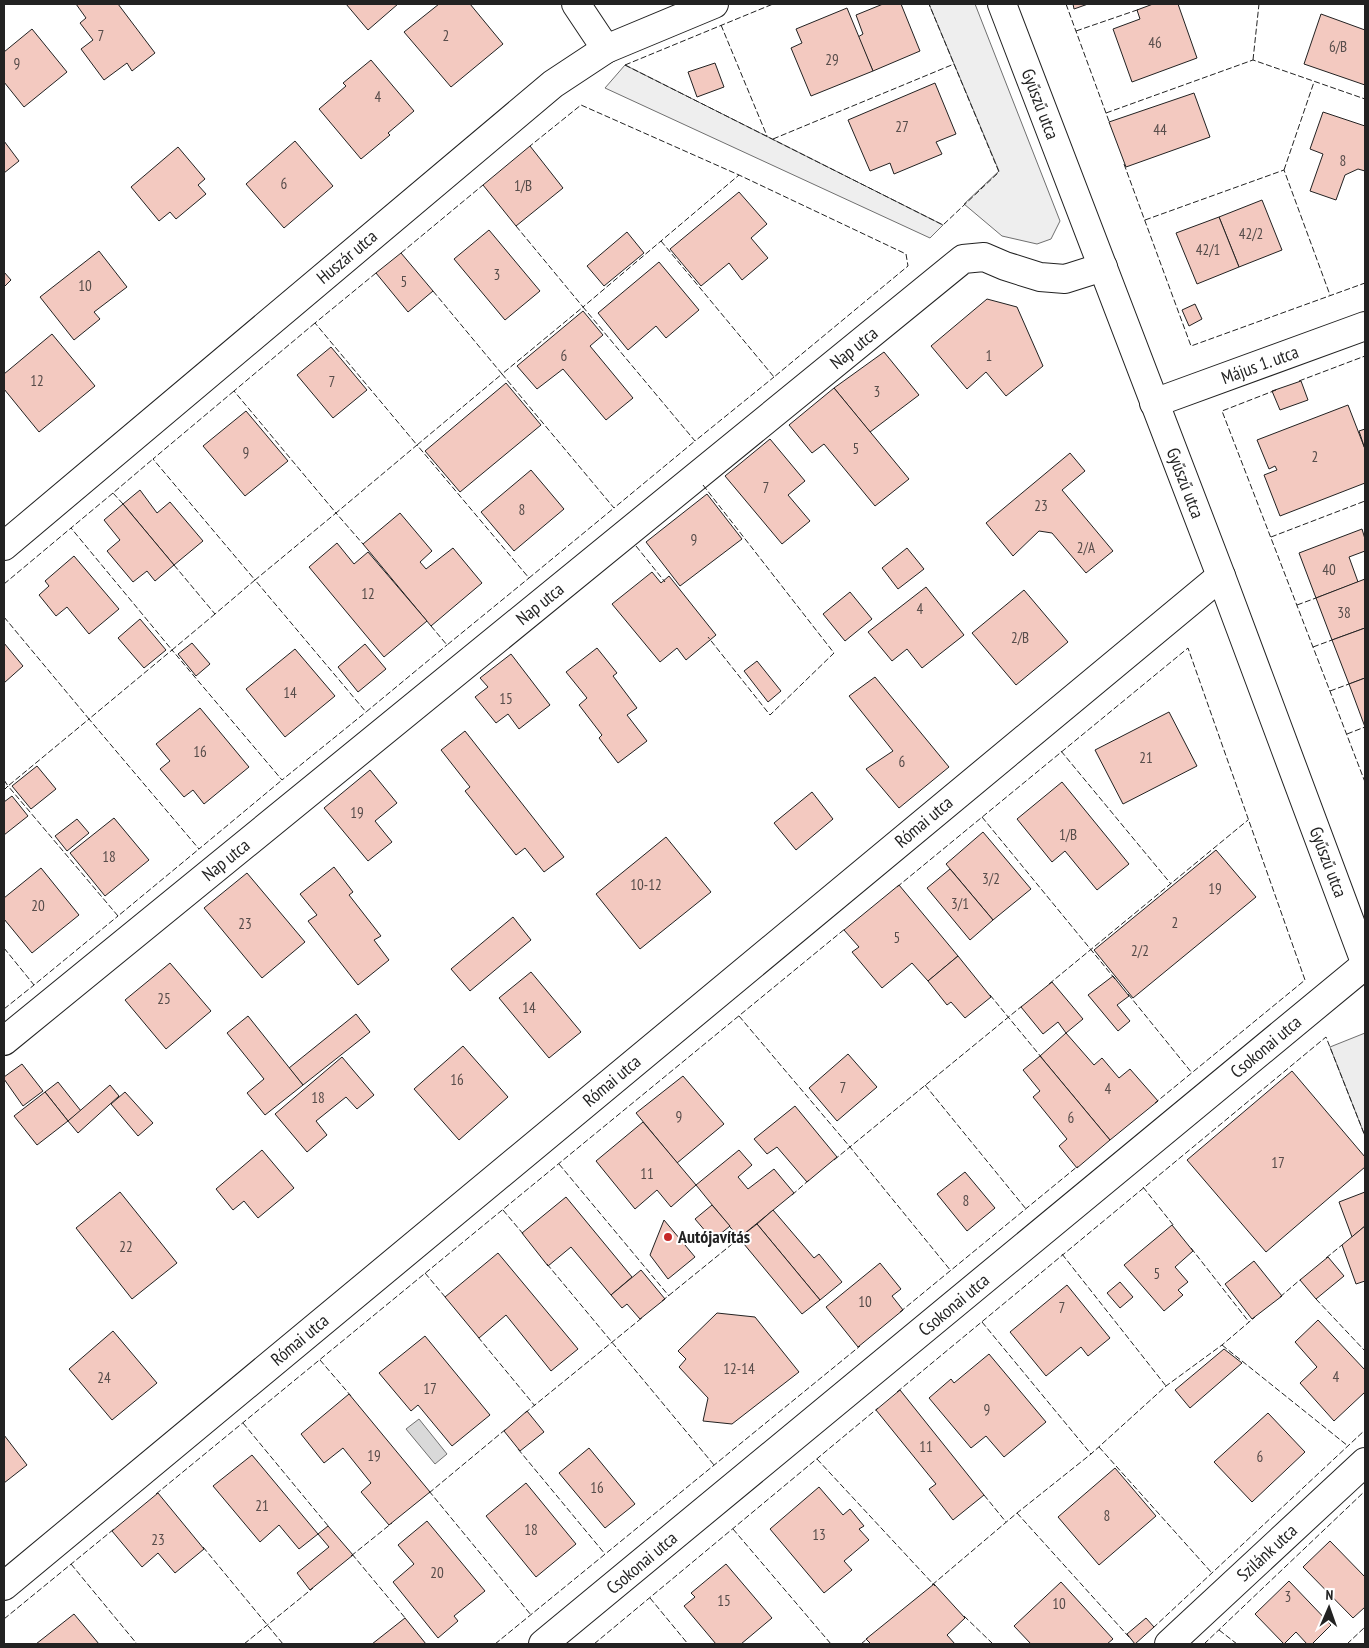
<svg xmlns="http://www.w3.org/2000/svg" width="1369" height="1648" viewBox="0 0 1369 1648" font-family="'PT Sans Narrow',sans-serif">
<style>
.green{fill:#eee;stroke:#6f6f6f}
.parking{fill:#ededed;stroke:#6f6f6f}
.water{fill:#d9d9d9;stroke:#6f6f6f}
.building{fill:#f3c9c0;stroke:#222}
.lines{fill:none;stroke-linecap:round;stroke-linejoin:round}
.minor-casing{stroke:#222;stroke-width:30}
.minor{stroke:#fff;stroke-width:28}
.fence{stroke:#222;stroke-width:1;stroke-dasharray:6 2.5;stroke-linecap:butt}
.poi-dot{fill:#c62828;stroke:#fff;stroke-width:2}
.labels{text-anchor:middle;stroke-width:4;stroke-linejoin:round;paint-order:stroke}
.number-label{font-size:15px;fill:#564c4a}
.street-label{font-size:18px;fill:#222;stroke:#fff}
.poi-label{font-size:18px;font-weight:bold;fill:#222;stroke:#fff;text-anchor:start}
</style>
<rect width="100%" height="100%" fill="#fff"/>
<g class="green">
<polygon points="929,4 975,4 1060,221 1051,239 1037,244 1002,236 964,204 999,171"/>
<polygon points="625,65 943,225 930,238 605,88"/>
</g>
<polygon class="parking" points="1365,1033 1365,1136 1330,1047"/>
<polygon class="water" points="419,1419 447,1454 435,1464 406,1429"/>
<g class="building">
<polygon points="76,4 118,4 155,53 132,71 127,63 104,80 81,49 93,40 80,23 86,18"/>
<polygon points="346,4 398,4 368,30"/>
<polygon points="439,4 470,4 503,44 451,87 404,32"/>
<polygon points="883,4 901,4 920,51 873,71 858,37 863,34 856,15"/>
<polygon points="1073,4 1088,4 1074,9"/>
<polygon points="1153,4 1178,4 1197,58 1132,82 1113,29 1140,19 1137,10"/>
<polygon points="847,8 873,71 811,96 791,48 802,43 796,29"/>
<polygon points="1321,14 1365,30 1365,85 1304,64"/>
<polygon points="32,29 67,72 24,107 4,82 4,52"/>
<polygon points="371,60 414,111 388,133 390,135 361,159 319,109 346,86 343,83"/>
<polygon points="715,63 724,87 697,97 688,72"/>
<polygon points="935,83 956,134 936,142 942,154 894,174 890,163 870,171 848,120"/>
<polygon points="1194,93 1210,137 1126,167 1109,122"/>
<polygon points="1323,112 1365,126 1365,171 1358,169 1345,175 1336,200 1310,191 1323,154 1310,149"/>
<polygon points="4,141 19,161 4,173"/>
<polygon points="295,141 333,186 284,228 246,184"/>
<polygon points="530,146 563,188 516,226 483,185"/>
<polygon points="178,147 205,179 198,185 206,194 176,219 170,212 159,221 131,187"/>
<polygon points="739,192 767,224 751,238 768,258 742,280 729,263 701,286 670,249"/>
<polygon points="1262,200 1282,250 1239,267 1219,217"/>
<polygon points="1219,217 1239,267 1197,284 1176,233"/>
<polygon points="489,230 540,291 505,320 454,259"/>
<polygon points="627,232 644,253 604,286 587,266"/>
<polygon points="99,251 127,287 94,312 100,319 74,340 40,297"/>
<polygon points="401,253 433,291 408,312 376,273"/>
<polygon points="659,262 699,310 666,338 656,326 628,350 598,313"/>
<polygon points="4,272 11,280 4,287"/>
<polygon points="987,299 1017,307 1043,366 1006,396 986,372 967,389 931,346"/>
<polygon points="1195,304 1202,319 1189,326 1182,310"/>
<polygon points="583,311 603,335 590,346 633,398 606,420 563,369 537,389 517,366"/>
<polygon points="52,334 95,386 39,432 4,389 4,374"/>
<polygon points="331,347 367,390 333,418 297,375"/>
<polygon points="884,352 919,395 870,432 834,388"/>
<polygon points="1301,381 1308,400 1280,410 1272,391"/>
<polygon points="506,383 541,425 460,492 425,451"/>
<polygon points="834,388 909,479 875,506 824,444 812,453 789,425"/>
<polygon points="1348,405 1365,449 1365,483 1280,516 1264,475 1277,470 1275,466 1269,469 1257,440"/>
<polygon points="246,411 288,461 245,496 203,446"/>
<polygon points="1365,429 1365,449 1359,431"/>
<polygon points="770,439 805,481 788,495 810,521 782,544 725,476"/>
<polygon points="1070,453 1085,471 1062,490 1113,551 1086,573 1052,533 1039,531 1013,556 986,523"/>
<polygon points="531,470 564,509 514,551 481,512"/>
<polygon points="140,490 157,513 170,502 203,541 174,565 123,504"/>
<polygon points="707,494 742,539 680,586 646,542"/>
<polygon points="123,504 174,565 155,581 147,571 133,582 107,551 120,540 104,520"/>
<polygon points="400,513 432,551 420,562 426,569 453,548 482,583 431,626 363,544"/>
<polygon points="1362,529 1365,539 1365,551 1349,557 1358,582 1316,598 1299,553"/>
<polygon points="337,543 354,564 368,552 427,621 384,657 309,567"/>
<polygon points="907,548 924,569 898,589 882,568"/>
<polygon points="74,556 119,609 89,634 67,607 56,616 39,595 49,586 45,581"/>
<polygon points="652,572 661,583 669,576 716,635 686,660 677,648 660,662 612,604"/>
<polygon points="1365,579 1365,628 1332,640 1316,598"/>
<polygon points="926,587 964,635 922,668 907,649 892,661 868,632"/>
<polygon points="1024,590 1068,642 1016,685 972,633"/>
<polygon points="850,592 872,619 845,641 823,614"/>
<polygon points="140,619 166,650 144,668 118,638"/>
<polygon points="1365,628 1365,678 1349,684 1332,640"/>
<polygon points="4,643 23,666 4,683"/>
<polygon points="192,643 210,664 196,676 178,654"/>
<polygon points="365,644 386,669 358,692 338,667"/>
<polygon points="597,648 617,673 613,676 637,708 627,715 647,741 618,763 599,738 602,735 579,705 587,698 566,672"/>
<polygon points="295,649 335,696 285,737 246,689"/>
<polygon points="511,654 550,705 519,729 508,714 496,723 475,697 488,687 480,678"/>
<polygon points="757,661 781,691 768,702 744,671"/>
<polygon points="875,677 949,767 899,808 866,769 893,751 849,696"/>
<polygon points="1365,678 1365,727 1349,684"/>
<polygon points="200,708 249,767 204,804 193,790 184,797 160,769 170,761 156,744"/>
<polygon points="1169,712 1197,766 1123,804 1095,750"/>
<polygon points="465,731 564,857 544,872 525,848 516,855 465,791 470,787 441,750"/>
<polygon points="37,766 56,789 31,809 12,786"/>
<polygon points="370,770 397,803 375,821 392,842 368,861 324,808"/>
<polygon points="1062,782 1129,864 1097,890 1065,851 1052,862 1017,819"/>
<polygon points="812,792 833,819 796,850 774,823"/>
<polygon points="12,796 28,816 4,835 4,802"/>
<polygon points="114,818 149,860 105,896 70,853"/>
<polygon points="77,819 89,833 67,851 55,836"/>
<polygon points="983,832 1031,889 993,920 946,864"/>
<polygon points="666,837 711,892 640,949 596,894"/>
<polygon points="1216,850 1256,897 1133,998 1094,950"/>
<polygon points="334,867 353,892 349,895 381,936 374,940 389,960 358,985 308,921 317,915 300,894"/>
<polygon points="41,868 79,915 32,953 4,919 4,898"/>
<polygon points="950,869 993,920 970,940 927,888"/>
<polygon points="247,873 305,942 262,978 204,908"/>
<polygon points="899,885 958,956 928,981 912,963 882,988 852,952 859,947 844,930"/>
<polygon points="513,917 531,940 470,991 451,969"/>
<polygon points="958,956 991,997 965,1018 951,1002 947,1005 928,981"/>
<polygon points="170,963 211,1011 166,1049 125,1000"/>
<polygon points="531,972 581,1032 549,1058 499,998"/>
<polygon points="1113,976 1129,996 1117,1005 1130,1021 1118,1031 1088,995"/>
<polygon points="1052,982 1083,1019 1066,1033 1058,1022 1043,1034 1021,1007"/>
<polygon points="356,1014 370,1032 303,1085 289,1068"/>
<polygon points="248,1016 303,1085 265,1115 247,1093 264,1079 227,1033"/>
<polygon points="1066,1033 1094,1065 1102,1058 1119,1078 1130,1069 1158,1101 1110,1140 1040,1056"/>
<polygon points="463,1046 508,1097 459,1140 414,1089"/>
<polygon points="848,1054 877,1087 837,1121 809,1088"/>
<polygon points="1040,1056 1110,1140 1077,1168 1059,1146 1067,1139 1033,1097 1040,1091 1023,1070"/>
<polygon points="342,1057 374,1095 357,1109 346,1097 316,1121 327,1135 307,1152 275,1114"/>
<polygon points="22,1064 43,1091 23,1106 4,1079 4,1077"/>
<polygon points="1292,1071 1365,1157 1365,1167 1266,1252 1187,1160"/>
<polygon points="683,1076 724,1124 677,1163 636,1113"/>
<polygon points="58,1082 81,1111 68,1121 45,1092"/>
<polygon points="110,1085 119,1096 78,1133 68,1121"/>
<polygon points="45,1092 68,1121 37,1145 14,1116"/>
<polygon points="125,1092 153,1123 138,1136 111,1104"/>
<polygon points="795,1106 837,1157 807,1182 777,1147 767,1154 754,1139"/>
<polygon points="643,1122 696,1185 671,1207 657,1190 635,1209 596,1161"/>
<polygon points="262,1150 294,1188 258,1218 244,1201 233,1210 216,1189"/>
<polygon points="739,1150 752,1165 738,1177 748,1189 774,1169 794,1193 739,1238 696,1185"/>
<polygon points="965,1172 995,1208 967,1231 937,1194"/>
<polygon points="120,1192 177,1263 132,1299 76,1228"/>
<polygon points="1365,1192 1365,1226 1352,1237 1339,1202"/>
<polygon points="566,1197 632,1277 611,1295 571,1247 548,1266 522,1233"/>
<polygon points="712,1205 730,1226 713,1240 695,1219"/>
<polygon points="773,1210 814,1258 819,1254 842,1282 820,1300 757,1224"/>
<polygon points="664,1220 695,1257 668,1279 650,1255"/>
<polygon points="757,1224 820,1300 802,1314 739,1238"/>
<polygon points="1172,1225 1193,1251 1175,1267 1188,1282 1178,1290 1183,1295 1164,1311 1124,1265"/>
<polygon points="1365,1226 1365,1281 1356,1284 1342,1245"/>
<polygon points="498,1253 578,1349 551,1371 506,1315 479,1338 445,1297"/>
<polygon points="1328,1257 1344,1276 1316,1299 1300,1280"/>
<polygon points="1254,1261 1282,1296 1252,1319 1225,1284"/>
<polygon points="880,1263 901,1289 892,1296 903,1310 858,1347 826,1307"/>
<polygon points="641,1270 665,1299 640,1319 627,1304 622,1308 611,1295"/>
<polygon points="1120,1282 1133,1297 1120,1308 1107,1293"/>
<polygon points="1067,1285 1110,1338 1088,1356 1081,1347 1046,1376 1010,1332"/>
<polygon points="717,1313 755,1317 799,1372 732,1424 703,1421 708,1398 679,1367 686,1359 678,1351"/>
<polygon points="1318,1320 1365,1370 1365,1392 1334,1421 1300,1383 1317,1367 1295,1342"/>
<polygon points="113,1331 157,1383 112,1420 69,1369"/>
<polygon points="425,1336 490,1415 452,1446 418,1405 411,1411 379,1373"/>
<polygon points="1224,1349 1242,1363 1190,1408 1175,1390"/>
<polygon points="989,1354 1046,1422 1004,1457 986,1436 971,1448 929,1398 951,1379 954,1383"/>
<polygon points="900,1390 984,1495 953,1520 929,1489 936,1484 876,1410"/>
<polygon points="349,1394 430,1492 389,1525 361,1492 371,1483 343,1448 324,1463 301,1434"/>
<polygon points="527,1411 544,1432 520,1451 504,1431"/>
<polygon points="1268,1413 1305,1452 1252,1502 1214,1462"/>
<polygon points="4,1435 27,1465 4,1483"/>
<polygon points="589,1448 635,1504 605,1528 559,1473"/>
<polygon points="252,1455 318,1534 299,1549 279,1525 260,1542 213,1486"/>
<polygon points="1115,1468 1156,1516 1099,1565 1058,1517"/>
<polygon points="526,1483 576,1544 536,1577 486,1516"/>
<polygon points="819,1487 843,1515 850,1509 864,1526 859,1529 869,1540 844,1561 852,1570 824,1593 770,1529"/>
<polygon points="158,1493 204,1549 175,1573 158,1553 142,1567 112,1531"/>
<polygon points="427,1521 485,1591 454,1616 458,1621 438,1638 393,1582 414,1564 398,1545"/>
<polygon points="328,1526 353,1555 310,1590 297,1573 329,1547 318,1534"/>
<polygon points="1330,1541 1365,1577 1365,1607 1353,1618 1303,1567"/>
<polygon points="726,1564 772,1618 741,1644 716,1644 684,1606 695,1597 691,1593"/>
<polygon points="1289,1581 1331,1625 1312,1644 1307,1644 1296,1632 1284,1644 1255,1614"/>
<polygon points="1061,1582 1113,1639 1107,1644 1031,1644 1014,1626"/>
<polygon points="934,1584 965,1618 947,1635 955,1644 871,1644 866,1639"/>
<polygon points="74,1614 99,1644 36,1644"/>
<polygon points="405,1618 426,1644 372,1644"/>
<polygon points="1146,1618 1154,1627 1135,1644 1127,1634"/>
</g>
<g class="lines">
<defs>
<g id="minor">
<polyline points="576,4 606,49"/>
<polyline points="1002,4 1221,576 1365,962"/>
<polyline points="1154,403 1365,326"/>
<polyline points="4,546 553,84 606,49 714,4"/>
<polyline points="4,1041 963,259 984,257 1005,266 1040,277 1065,279 1103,267"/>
<polyline points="4,1586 1221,576"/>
<polyline points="543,1644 1365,965"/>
<polyline points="1169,1644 1365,1462"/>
</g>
</defs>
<use href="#minor" class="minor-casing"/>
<use href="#minor" class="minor"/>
<g class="fence">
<polyline points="1066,4 1110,124"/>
<polyline points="721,25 767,136"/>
<polyline points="1076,31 1140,9"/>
<polyline points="1253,60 1259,4"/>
<polyline points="625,65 943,225 999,172 929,4"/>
<polyline points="625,65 773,4"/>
<polyline points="1106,113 1253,60 1365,99"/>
<polyline points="773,139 954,64"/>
<polyline points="1124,164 1191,346 1365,283"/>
<polyline points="1284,170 1314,82"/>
<polyline points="1145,220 1284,170 1330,295"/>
<polyline points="516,226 583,307 739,175 581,105 530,146"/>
<polyline points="661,241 774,377 908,266 906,254 739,175"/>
<polyline points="401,253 483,185"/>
<polyline points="376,273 315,323 417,445 502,374 614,508 695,441"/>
<polyline points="433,291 502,374 583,307 695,441 774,377"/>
<polyline points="315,323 234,391 336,513 417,445 529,578 614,508"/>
<polyline points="1299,381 1365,356"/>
<polyline points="1276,390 1222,411 1365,782"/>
<polyline points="234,391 153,459 255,580 336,513 363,544"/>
<polyline points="703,485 834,653 770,715 708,637"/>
<polyline points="113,493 71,528 172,650 215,614"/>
<polyline points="123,504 113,493 153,459"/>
<polyline points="1271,537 1365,501"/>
<polyline points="636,546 665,582"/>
<polyline points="174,565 215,614 255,580 366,712 447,645"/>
<polyline points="4,584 71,528"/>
<polyline points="1297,605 1316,598"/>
<polyline points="4,617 89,719 172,650 282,780 366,712"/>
<polyline points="431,626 447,645 529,578"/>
<polyline points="1313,647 1332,640"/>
<polyline points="1330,691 1349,684"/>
<polyline points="1347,734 1365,727"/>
<polyline points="1061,751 1171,884"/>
<polyline points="4,780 8,786 89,719 199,849 282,780"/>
<polyline points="4,790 8,786 118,916 199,849"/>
<polyline points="982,817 1115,979"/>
<polyline points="897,887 1188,648 1305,980 1155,1103"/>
<polyline points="4,948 34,985 118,916"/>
<polyline points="1049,984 1248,820"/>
<polyline points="1128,994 1192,1073"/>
<polyline points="990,995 1042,1058"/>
<polyline points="4,1009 34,985"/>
<polyline points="739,1016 850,1147 951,1271"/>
<polyline points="925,1085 1026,1209"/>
<polyline points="834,1160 1022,1006"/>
<polyline points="559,1164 669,1296"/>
<polyline points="1143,1187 1174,1226"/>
<polyline points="792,1195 809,1180"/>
<polyline points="503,1210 524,1235"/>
<polyline points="1191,1248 1249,1322"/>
<polyline points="1062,1254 1166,1386"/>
<polyline points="1326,1258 1342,1245"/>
<polyline points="547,1264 714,1465"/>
<polyline points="425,1273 446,1298"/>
<polyline points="1280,1297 1301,1279"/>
<polyline points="1316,1299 1365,1351"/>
<polyline points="662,1301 742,1236"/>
<polyline points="900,1312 1078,1166"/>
<polyline points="982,1322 1091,1454"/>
<polyline points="478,1337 535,1406"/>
<polyline points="1222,1345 1348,1446"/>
<polyline points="320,1360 351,1396"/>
<polyline points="897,1392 1326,1037 1365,1136"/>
<polyline points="525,1413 643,1317"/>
<polyline points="243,1423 329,1527"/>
<polyline points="1099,1447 1211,1572"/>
<polyline points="518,1449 605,1554"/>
<polyline points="817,1459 935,1586"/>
<polyline points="429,1491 531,1615"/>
<polyline points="429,1493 506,1429"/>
<polyline points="156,1494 846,928"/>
<polyline points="984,1495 1006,1522"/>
<polyline points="1017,1513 1129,1637"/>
<polyline points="733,1529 831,1644"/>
<polyline points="203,1547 283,1644"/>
<polyline points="352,1554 406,1619"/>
<polyline points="351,1556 392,1523"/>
<polyline points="71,1564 137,1644"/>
<polyline points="932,1585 1017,1513 1091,1454 1166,1386 1222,1345 1255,1317"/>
<polyline points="650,1598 688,1644"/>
<polyline points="964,1616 993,1644"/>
<polyline points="4,1619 114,1529"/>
<polyline points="1153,1628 1365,1430"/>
<polyline points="1219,1630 1237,1644"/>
<polyline points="244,1644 313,1588"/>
<polyline points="495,1644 860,1346"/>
<polyline points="594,1644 878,1408"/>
<polyline points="861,1644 868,1638"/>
<polyline points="1204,1644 1365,1491"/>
<polyline points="1347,1644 1365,1627"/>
</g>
</g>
<circle class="poi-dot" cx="668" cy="1237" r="5"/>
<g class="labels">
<g class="number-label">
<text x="101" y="41">7</text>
<text x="446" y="41">2</text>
<text x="1155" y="48">46</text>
<text x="1338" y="52">6/B</text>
<text x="832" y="65">29</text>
<text x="17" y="69">9</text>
<text x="378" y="102">4</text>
<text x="902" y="132">27</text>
<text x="1160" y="135">44</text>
<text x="1343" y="166">8</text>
<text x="284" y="189">6</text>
<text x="523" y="191">1/B</text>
<text x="1251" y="239">42/2</text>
<text x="1208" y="255">42/1</text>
<text x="497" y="280">3</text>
<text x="404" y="287">5</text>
<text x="85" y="291">10</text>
<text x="564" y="361">6</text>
<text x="989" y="361">1</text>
<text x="37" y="386">12</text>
<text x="332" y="387">7</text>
<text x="877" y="397">3</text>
<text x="856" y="454">5</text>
<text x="246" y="458">9</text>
<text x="1315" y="462">2</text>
<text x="766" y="493">7</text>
<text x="1041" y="511">23</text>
<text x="522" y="515">8</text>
<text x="694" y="545">9</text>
<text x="1086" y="553">2/A</text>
<text x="1329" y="575">40</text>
<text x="368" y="599">12</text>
<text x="920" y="614">4</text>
<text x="1344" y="618">38</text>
<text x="1020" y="643">2/B</text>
<text x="290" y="698">14</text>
<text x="506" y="704">15</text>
<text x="200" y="757">16</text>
<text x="1146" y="763">21</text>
<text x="902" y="767">6</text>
<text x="357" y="818">19</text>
<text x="1068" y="840">1/B</text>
<text x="109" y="862">18</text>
<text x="991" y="884">3/2</text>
<text x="646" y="890">10-12</text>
<text x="1215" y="894">19</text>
<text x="960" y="909">3/1</text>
<text x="38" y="911">20</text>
<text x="1175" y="928">2</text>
<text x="245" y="929">23</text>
<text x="897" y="943">5</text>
<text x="1140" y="956">2/2</text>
<text x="164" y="1004">25</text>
<text x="529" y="1013">14</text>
<text x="457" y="1085">16</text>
<text x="843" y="1093">7</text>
<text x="1108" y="1094">4</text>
<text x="318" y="1103">18</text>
<text x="679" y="1122">9</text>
<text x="1071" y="1123">6</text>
<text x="1278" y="1168">17</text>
<text x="647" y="1179">11</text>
<text x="966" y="1206">8</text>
<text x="126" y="1252">22</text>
<text x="1157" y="1279">5</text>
<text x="865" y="1307">10</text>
<text x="1062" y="1313">7</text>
<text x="739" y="1374">12-14</text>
<text x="1336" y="1382">4</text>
<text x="104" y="1383">24</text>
<text x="430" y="1394">17</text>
<text x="987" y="1415">9</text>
<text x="926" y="1452">11</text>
<text x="374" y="1461">19</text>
<text x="1260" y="1462">6</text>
<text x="597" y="1493">16</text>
<text x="262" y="1511">21</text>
<text x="1107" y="1521">8</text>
<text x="531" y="1535">18</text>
<text x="819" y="1540">13</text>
<text x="158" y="1545">23</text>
<text x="437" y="1578">20</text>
<text x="1288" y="1602">3</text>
<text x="724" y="1606">15</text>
<text x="1059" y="1609">10</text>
</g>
<g class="street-label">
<text transform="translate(1040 104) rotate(69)" y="6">Gyűszű utca</text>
<text transform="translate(347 257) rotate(-40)" y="6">Huszár utca</text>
<text transform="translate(854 348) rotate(-39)" y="6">Nap utca</text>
<text transform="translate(1260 365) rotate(-20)" y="6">Május 1. utca</text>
<text transform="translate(1185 483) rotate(69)" y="6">Gyűszű utca</text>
<text transform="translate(540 604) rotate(-39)" y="6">Nap utca</text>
<text transform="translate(924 822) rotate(-40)" y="6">Római utca</text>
<text transform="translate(226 860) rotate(-39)" y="6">Nap utca</text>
<text transform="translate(1328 862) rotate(69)" y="6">Gyűszű utca</text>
<text transform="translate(1266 1047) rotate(-40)" y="6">Csokonai utca</text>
<text transform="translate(612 1081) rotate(-40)" y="6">Római utca</text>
<text transform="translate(954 1305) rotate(-40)" y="6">Csokonai utca</text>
<text transform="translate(300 1340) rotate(-40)" y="6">Római utca</text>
<text transform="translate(1267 1553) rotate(-43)" y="6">Szilánk utca</text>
<text transform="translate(642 1563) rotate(-40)" y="6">Csokonai utca</text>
</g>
<g class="poi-label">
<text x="678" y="1243">Autójavítás</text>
</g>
</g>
<rect width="1369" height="1648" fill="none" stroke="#222222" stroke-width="10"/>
<g transform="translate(1329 1608) rotate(2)" stroke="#ffffff" stroke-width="4" paint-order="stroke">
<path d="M0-4L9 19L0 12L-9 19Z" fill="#222222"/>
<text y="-8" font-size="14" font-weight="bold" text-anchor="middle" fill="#222222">N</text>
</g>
</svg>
